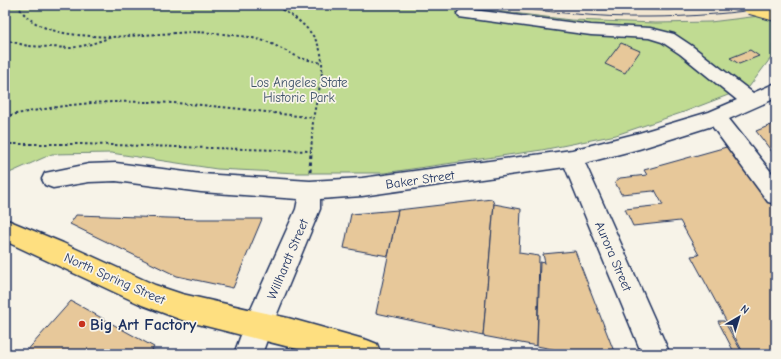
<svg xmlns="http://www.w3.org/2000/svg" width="781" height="359" viewBox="0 0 781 359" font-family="'Comic Neue',sans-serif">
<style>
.built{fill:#f2e6d1}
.green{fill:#c0db92;stroke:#6e8578}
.building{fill:#e7c89a;stroke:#1b2f5e}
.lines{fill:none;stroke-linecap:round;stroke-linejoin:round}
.minor-casing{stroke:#1b2f5e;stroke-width:3}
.major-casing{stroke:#1b2f5e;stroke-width:3}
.path-far1{stroke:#1b2f5e;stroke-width:2;stroke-dasharray:2.5 2.5;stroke-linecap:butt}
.path{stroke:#1b2f5e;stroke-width:3;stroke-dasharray:3.5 3.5;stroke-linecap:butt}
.minor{fill:#f7f3e8;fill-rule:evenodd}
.major{fill:#fedf80;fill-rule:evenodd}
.tram{stroke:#1b2f5e;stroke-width:1}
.major-bridge-casing{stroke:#1b2f5e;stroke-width:20;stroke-linecap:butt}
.major-bridge{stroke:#fedf80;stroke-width:18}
.poi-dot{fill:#c8321e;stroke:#f7f3e8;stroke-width:1.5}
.labels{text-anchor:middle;stroke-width:3.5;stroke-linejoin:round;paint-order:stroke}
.park-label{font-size:13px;fill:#3c5168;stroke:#f7f3e8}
.street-label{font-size:13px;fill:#1b2f5e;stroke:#f7f3e8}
.near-poi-label{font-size:16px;font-weight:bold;fill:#1b2f5e;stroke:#f7f3e8;text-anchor:start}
</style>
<rect width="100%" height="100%" fill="#f7f3e8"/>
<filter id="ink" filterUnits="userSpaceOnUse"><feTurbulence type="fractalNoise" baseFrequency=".025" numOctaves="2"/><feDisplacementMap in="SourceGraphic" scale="8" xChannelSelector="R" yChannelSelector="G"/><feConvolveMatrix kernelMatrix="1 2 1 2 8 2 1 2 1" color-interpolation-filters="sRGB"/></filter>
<g filter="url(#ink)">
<polygon class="built" points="446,5 776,5 760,17 710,22 656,23 580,20"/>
<polygon class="green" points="5,5 446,5 571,20 656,23 710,22 776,14 776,41 773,44 773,55 749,87 684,112 616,135 542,150 384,173 297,173 217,169 111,153 52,154 5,175"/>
<g class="building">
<polygon points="621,43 640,51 625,73 605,64"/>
<polygon points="750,50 759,56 739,64 730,58"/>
<polygon points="776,123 776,157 756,131"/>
<polygon points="730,146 776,211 776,354 744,354 691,256 699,255 680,221 633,226 625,209 663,205 655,190 655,192 653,191 621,194 615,182 620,178 647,175 644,170"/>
<polygon points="492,199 494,204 483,336 376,313 398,210"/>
<polygon points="494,204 521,209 519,253 539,256 537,346 483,336"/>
<polygon points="398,210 388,256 344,248 351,214"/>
<polygon points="76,215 199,219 262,219 233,288 177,276 70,224"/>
<polygon points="575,251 615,354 577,354 537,346 540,262 545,263 543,254"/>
<polygon points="71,301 154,347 152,350 155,351 153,354 24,354"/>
<polygon points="718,321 724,321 743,354 735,354"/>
</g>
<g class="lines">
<defs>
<polygon id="minor" points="465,9 591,25 650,28 674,34 692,46 753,93 776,83 776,98 729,119 776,178 776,204 768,202 712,126 639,149 585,163 670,354 642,354 565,167 362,196 320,199 320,209 272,326 262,354 234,354 248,316 296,209 298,199 201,192 116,181 89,182 53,188 45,185 42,179 45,173 89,164 116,163 201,174 310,181 362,178 572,150 639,133 709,112 737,100 680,54 662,42 649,38 591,35 459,17 457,14 459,11"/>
<polygon id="major" points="5,219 63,243 155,285 182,294 288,318 367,340 377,344 381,354 317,354 182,320 142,305 5,241"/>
</defs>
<use href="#minor" class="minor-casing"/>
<use href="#major" class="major-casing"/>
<g class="path-far1">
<path d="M17,5C37,36 77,35 110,37"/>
<path d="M273,5C296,16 321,34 322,62C323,80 317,97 314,114C312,127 312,140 311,153"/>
<polyline points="5,40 28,46 71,48 91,44 112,37 192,32 215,33 249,37 268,42 300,58 322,63"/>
<path d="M5,116C34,111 63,105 92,103C167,98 241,109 314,118"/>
<polyline points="5,144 79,144 311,151"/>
</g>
<polyline class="path" points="310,172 311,152"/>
<use href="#minor" class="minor"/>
<use href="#major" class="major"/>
<g class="tram">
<path d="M492,5C544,11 597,18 649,17C692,17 734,13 776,7"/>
<polyline points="596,9 668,10 741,5"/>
</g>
<defs>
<polyline id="major-bridge" points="751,5 776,12"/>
</defs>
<use href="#major-bridge" class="major-bridge-casing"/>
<use href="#major-bridge" class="major-bridge"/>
</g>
</g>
<circle class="poi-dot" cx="82" cy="324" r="4"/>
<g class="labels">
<g class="park-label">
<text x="299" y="87">Los Angeles State<tspan x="299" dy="15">Historic Park</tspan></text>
</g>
<g class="street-label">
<text transform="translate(420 179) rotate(-8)" y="5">Baker Street</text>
<text transform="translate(614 256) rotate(67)" y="5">Aurora Street</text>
<text transform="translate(287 259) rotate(-67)" y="5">Willhardt Street</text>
<text transform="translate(115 278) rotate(24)" y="5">North Spring Street</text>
</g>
<g class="near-poi-label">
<text x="90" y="330">Big Art Factory</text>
</g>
</g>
<rect width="781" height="359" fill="none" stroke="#f7f3e8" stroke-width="20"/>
<rect x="10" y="10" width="761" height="339" fill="none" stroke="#1b2f5e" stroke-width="1.5" filter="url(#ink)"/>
<g transform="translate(739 317) rotate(38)" stroke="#f7f3e8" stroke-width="3" paint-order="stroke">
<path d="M0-3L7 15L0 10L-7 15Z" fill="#1b2f5e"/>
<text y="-6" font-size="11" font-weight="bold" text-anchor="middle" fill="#1b2f5e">N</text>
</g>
</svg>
